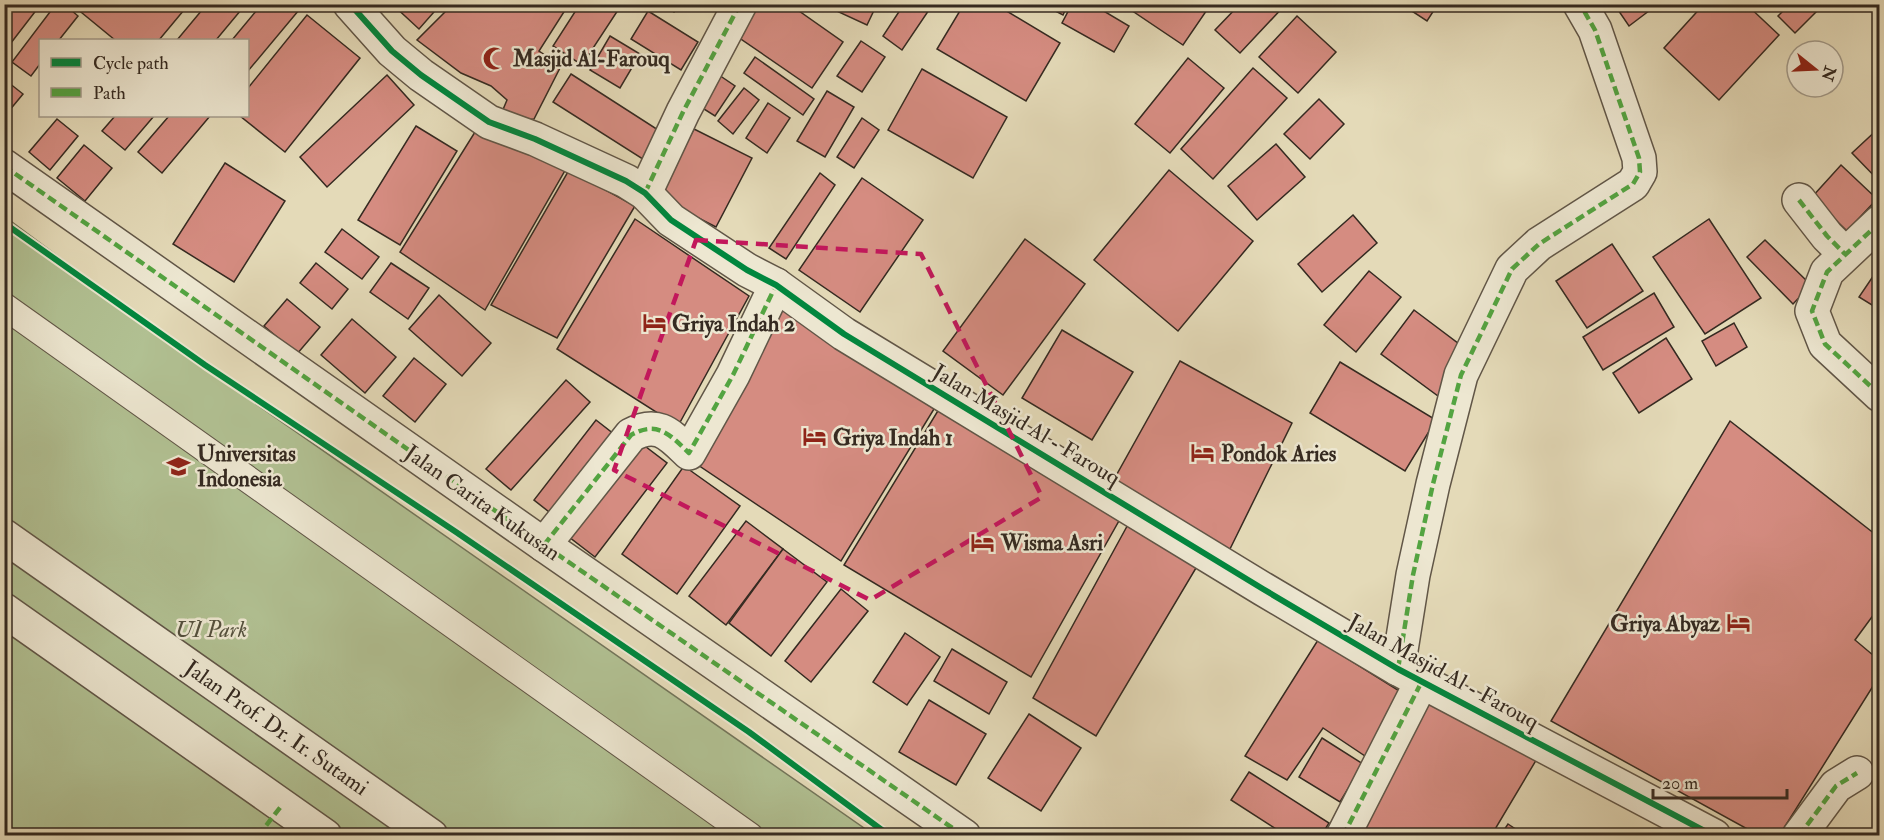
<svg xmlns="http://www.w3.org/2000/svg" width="1884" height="840" viewBox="0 0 1884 840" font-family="'IM FELL Double Pica',serif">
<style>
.green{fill:#b1c092;stroke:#73755a;stroke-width:1.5}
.building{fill:#d58c81;stroke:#352a21;stroke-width:1.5}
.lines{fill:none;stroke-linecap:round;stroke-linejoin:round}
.service-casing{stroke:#615647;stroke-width:28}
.pedestrian-casing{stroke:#615647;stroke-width:36}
.minor-casing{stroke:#615647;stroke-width:36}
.service{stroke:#ede7d1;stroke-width:26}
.pedestrian{stroke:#ede7d1;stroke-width:33}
.minor{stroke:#ede7d1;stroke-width:33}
.quiet{stroke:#53a441;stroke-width:4.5;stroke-dasharray:9 4.5;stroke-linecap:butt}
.cycleway-casing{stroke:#ede7d1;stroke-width:10}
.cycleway{stroke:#00873e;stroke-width:6}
.marked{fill:none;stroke:#c2185b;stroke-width:4.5;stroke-dasharray:12 8;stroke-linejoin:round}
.labels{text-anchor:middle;stroke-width:5;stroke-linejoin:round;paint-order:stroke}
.poi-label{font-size:22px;font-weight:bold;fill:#352a21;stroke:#ede7d1;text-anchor:start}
.street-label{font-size:22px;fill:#352a21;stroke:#ede7d1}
.park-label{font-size:22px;font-style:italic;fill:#54503d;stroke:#ede7d1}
</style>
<rect width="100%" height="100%" fill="#e4dab8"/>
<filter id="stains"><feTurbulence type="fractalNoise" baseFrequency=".00333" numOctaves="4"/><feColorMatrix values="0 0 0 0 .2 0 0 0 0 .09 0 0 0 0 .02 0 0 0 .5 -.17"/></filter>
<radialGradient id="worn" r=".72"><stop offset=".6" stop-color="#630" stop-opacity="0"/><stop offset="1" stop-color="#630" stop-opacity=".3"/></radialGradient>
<polygon class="green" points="4,216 249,399 874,835 5,835"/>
<g class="building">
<polygon points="4,4 41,4 4,52"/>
<polygon points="56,4 64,4 78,16 59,40 40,40 40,64 31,76 12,62"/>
<polygon points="80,4 189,4 159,40 115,40 76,8"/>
<polygon points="207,4 246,4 216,40 177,40"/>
<polygon points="262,4 304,4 248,71 248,40 232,40"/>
<polygon points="392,4 441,4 419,29"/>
<polygon points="453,4 569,4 539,51 561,66 534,119 518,121 502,112 507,100 491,86 461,73 417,40"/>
<polygon points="580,4 622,4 582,65 553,46"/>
<polygon points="661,4 678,4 674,12"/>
<polygon points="756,4 789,4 843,42 812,88 735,35"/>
<polygon points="832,4 877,4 867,25 830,8"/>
<polygon points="904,4 933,4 902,50 883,36"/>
<polygon points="964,4 995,4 1060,43 1026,101 937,49"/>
<polygon points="1042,4 1068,4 1063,15"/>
<polygon points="1072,4 1092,4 1129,26 1114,52 1062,23"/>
<polygon points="1126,4 1211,4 1183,45 1125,6"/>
<polygon points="1240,4 1286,4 1240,53 1215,30"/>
<polygon points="1401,4 1438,4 1427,21"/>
<polygon points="1614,4 1658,4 1629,26"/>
<polygon points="1704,4 1746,4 1779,35 1719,100 1664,48"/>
<polygon points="1790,4 1824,4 1795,33 1778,16"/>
<polygon points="648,11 698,42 681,70 631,39"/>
<polygon points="307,15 360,58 285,152 240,116 248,116 248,88"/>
<polygon points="1297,16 1336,52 1298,93 1259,57"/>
<polygon points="610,36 640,54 620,88 590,70"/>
<polygon points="861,41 885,57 862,92 837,76"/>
<polygon points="755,57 814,99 803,115 744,73"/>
<polygon points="1188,58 1224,88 1170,153 1135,124"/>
<polygon points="1253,68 1287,98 1213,179 1181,149"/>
<polygon points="922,69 1007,117 973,178 888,130"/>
<polygon points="716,73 735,86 715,116 696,104"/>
<polygon points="571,74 666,135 649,163 553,102"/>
<polygon points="387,75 414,105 327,187 300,157"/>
<polygon points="4,79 23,94 4,117"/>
<polygon points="744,88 759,100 733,134 718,121"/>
<polygon points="827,91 854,107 825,157 797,141"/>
<polygon points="1319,99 1344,124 1310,159 1284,134"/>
<polygon points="768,103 790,118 767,153 746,138"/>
<polygon points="115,116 154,116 125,150 102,131"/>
<polygon points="169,116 210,116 162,173 138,152"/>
<polygon points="862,118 879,130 854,168 837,157"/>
<polygon points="57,119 78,136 50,170 29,152"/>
<polygon points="480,124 567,167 485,310 400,252"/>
<polygon points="416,126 457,151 400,245 358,220"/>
<polygon points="1880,127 1880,182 1852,153"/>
<polygon points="694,129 752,158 716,227 659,198"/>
<polygon points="1276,144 1305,177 1257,220 1228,186"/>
<polygon points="84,145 112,168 85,201 57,178"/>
<polygon points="225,163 285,201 234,282 173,244"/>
<polygon points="1841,165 1877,199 1847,231 1812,197"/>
<polygon points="569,170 635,206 557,338 491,305"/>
<polygon points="1169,170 1253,241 1178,331 1094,260"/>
<polygon points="820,173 835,185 786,259 769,248"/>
<polygon points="862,178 923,220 860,312 799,270"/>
<polygon points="1353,215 1377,243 1322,292 1298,264"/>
<polygon points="635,219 749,296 678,426 557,349"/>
<polygon points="1709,219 1761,298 1705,334 1653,257"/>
<polygon points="342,229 379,257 362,279 325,252"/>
<polygon points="1025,239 1085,284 1003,395 943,351"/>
<polygon points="1765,240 1811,285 1793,304 1747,257"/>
<polygon points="1612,244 1643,291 1587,328 1556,281"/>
<polygon points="316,263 348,289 332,309 300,283"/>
<polygon points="391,263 429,288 408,319 370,292"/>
<polygon points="1880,266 1880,310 1859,297"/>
<polygon points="1369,271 1401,297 1356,352 1324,325"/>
<polygon points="1654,293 1674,327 1603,370 1583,337"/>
<polygon points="439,295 491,343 462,376 409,329"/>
<polygon points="287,299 320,327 297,354 264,326"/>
<polygon points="782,306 934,409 841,561 698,465"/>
<polygon points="1414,310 1471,353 1438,396 1381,354"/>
<polygon points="352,319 396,357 365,393 321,355"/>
<polygon points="1734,323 1747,347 1716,366 1702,341"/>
<polygon points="1062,330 1133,372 1092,440 1022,398"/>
<polygon points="1666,338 1692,379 1639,413 1613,373"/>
<polygon points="414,358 446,384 415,422 383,396"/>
<polygon points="1180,361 1292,423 1229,551 1112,483"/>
<polygon points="1340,362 1436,420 1405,471 1310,413"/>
<polygon points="566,380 590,402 511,490 486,469"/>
<polygon points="939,409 1120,519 1031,677 844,565"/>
<polygon points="596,420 624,442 563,523 534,500"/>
<polygon points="1730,421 1880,538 1880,606 1855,640 1880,661 1880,675 1779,836 1760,836 1551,721"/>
<polygon points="633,437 667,463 595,557 560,530"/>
<polygon points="684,466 740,506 677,594 622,554"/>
<polygon points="1131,519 1199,563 1096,736 1033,698"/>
<polygon points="746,521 783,549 726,625 689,596"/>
<polygon points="783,549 827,582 771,656 729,623"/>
<polygon points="841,589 868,611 811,682 785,661"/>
<polygon points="905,633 940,657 907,705 873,682"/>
<polygon points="1318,640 1409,697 1371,760 1323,728 1287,780 1245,756"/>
<polygon points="952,649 1007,682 989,714 934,681"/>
<polygon points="1426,697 1538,757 1491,836 1358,836"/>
<polygon points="929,700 986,734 956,785 899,752"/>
<polygon points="1029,714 1081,748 1041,811 988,778"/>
<polygon points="1322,738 1363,764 1340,802 1299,777"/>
<polygon points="1249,772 1329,823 1321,836 1287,836 1231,800"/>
<polygon points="1508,824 1526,836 1500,836"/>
</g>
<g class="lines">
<defs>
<polyline id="service" points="4,306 750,836"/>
<polyline id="pedestrian" points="1343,836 1422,681"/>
<g id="minor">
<polyline points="350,4 392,51 421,75 489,122 535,139 626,181 645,193 671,220 747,270 776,285 844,334 1263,589 1398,669 1714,836"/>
<polyline points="4,166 544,545 964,836"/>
<polyline points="645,193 683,112 740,4"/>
<polyline points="1799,200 1827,236 1845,254"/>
<polyline points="1880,222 1827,272 1812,311 1825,344 1880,395"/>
<polyline points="4,536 431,836"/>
<path d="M544,545L631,435C658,420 670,435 689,453L733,375L776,285"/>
<polyline points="4,610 325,836"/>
<polyline points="1398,669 1413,575 1433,484 1461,375 1512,269 1539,244 1633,184 1640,172 1639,158 1595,30 1580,4"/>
<polyline points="1799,836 1836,786 1857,773"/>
</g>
</defs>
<use href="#service" class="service-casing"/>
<use href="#pedestrian" class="pedestrian-casing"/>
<use href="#minor" class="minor-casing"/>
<use href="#service" class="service"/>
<use href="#pedestrian" class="pedestrian"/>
<use href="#minor" class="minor"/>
<g class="quiet">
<polyline points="4,166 544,545 964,836"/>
<polyline points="645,193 683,112 740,4"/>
<polyline points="1799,200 1827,236 1845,254"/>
<polyline points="1880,222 1827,272 1812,311 1825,344 1880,395"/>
<path d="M544,545L631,435C658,420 670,435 689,453L733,375L776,285"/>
<polyline points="1398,669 1413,575 1433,484 1461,375 1512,269 1539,244 1633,184 1640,172 1639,158 1595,30 1580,4"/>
<polyline points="258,836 282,805"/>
<polyline points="1343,836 1422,681"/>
<polyline points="1799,836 1836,786 1857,773"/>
</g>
<defs>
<g id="cycleway">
<polyline points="350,4 392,51 421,75 489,122 535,139 626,181 645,193 671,220 747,270 776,285 844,334 1263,589 1398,669 1714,836"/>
<polyline points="4,223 205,365 456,532 749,732 890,836"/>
</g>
</defs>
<use href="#cycleway" class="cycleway-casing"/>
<use href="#cycleway" class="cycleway"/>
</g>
<path class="marked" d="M696,240L921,254L1042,497L870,600L614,470Z"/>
<defs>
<symbol id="mosque-bare" viewBox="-9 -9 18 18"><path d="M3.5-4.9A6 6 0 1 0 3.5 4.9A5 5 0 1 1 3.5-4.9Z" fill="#8f2418" stroke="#ede7d1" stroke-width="2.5" paint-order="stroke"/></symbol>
<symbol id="hotel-bare" viewBox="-9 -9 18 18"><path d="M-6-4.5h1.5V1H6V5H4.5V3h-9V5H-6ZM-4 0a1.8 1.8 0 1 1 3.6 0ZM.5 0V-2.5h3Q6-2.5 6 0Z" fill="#8f2418" stroke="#ede7d1" stroke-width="2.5" paint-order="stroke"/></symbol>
<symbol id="university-bare" viewBox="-9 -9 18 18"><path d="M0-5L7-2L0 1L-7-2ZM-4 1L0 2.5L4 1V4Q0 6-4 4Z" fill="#8f2418" stroke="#ede7d1" stroke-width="2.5" paint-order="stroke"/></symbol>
</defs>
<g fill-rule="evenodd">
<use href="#mosque-bare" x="478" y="42" width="33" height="33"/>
<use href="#hotel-bare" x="638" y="306" width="33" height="33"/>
<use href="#hotel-bare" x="798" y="420" width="33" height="33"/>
<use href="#hotel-bare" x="1186" y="436" width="33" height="33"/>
<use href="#university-bare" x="162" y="450" width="33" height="33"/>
<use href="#hotel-bare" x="966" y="526" width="33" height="33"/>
<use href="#hotel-bare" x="1722" y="606" width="33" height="33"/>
</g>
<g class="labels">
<g class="poi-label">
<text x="513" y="66">Masjid Al-Farouq</text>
<text x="672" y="331">Griya Indah 2</text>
<text x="833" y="445">Griya Indah 1</text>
<text x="197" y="461">Universitas<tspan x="197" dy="25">Indonesia</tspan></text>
<text x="1221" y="461">Pondok Aries</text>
<text x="1001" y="550">Wisma Asri</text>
<text x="1720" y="631" text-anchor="end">Griya Abyaz</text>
</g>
<g class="street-label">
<text transform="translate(1027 424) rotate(31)" y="8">Jalan Masjid Al - Farouq</text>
<text transform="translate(483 502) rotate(35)" y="8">Jalan Carita Kukusan</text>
<text transform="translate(1444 671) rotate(29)" y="8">Jalan Masjid Al - Farouq</text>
<text transform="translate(277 727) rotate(35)" y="8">Jalan Prof. Dr. Ir. Sutami</text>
</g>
<g class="park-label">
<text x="211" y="637">UI Park</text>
</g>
</g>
<rect width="1884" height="840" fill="none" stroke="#e4dab8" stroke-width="24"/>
<rect x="6" y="6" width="1872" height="828" fill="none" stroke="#352a21" stroke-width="3"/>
<rect x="12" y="12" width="1860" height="816" fill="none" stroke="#352a21" stroke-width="1.5"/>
<rect x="39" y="39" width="210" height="78" fill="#ede7d1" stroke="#a39b8b" stroke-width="1.5"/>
<rect x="51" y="58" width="30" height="9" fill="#00873e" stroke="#a39b8b" stroke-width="1.5"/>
<text x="93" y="69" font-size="18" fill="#352a21">Cycle path</text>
<rect x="51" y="88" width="30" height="9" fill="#53a441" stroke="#a39b8b" stroke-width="1.5"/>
<text x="93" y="99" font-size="18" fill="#352a21">Path</text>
<g transform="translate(1815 69) rotate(108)"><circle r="28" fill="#ede7d1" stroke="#a39b8b" stroke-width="1.5"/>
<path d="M0-4.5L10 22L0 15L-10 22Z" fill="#8f2418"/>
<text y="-9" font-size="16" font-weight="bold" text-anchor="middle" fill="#352a21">N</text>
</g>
<path d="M1653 789v9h134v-9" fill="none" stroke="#352a21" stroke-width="3"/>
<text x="1662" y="789" font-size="18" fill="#352a21" stroke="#ede7d1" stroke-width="4.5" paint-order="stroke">20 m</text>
<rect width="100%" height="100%" filter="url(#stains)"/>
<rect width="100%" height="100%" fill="url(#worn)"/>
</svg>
